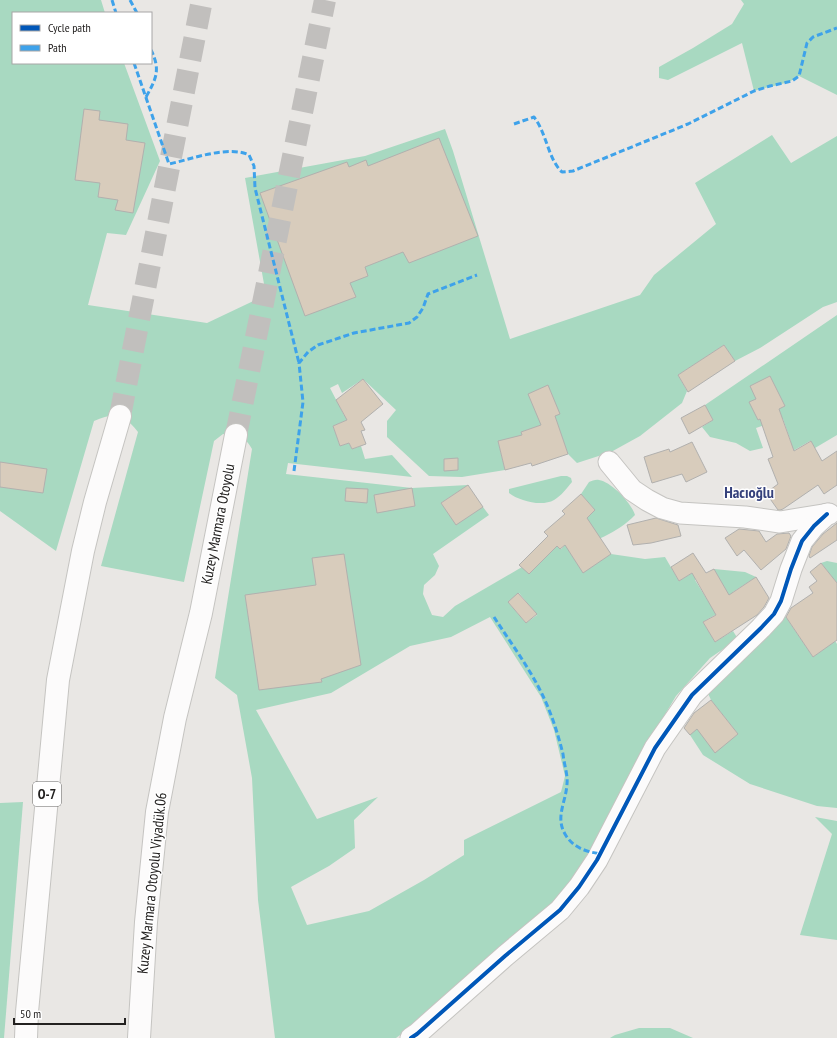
<svg xmlns="http://www.w3.org/2000/svg" width="837" height="1038" viewBox="0 0 837 1038" font-family="'PT Sans Narrow',sans-serif">
<style>
.green{fill:#a8d9c1;fill-rule:evenodd}
.building{fill:#d8ccbc;stroke:#b1b0ae}
.lines{fill:none;stroke-linecap:round;stroke-linejoin:round}
.highway-tunnel{stroke:#c1bfbd;stroke-width:22;stroke-dasharray:22 11;stroke-linecap:butt}
.minor-casing{stroke:#c5c4c1;stroke-width:23}
.highway-casing{stroke:#c5c4c1;stroke-width:24}
.minor{stroke:#fcfbfb;stroke-width:21}
.highway{stroke:#fcfbfb;stroke-width:22}
.quiet{stroke:#3ea2ea;stroke-width:3;stroke-dasharray:6 3;stroke-linecap:butt}
.cycleway-casing{stroke:#fff;stroke-width:6}
.cycleway{stroke:#0057b8;stroke-width:4}
.labels{text-anchor:middle;stroke-width:3;stroke-linejoin:round;paint-order:stroke}
.shield{fill:#fff;stroke:#656463;stroke-width:1}
.shield-label{font-size:14px;font-weight:bold;fill:#232120}
.street-label{font-size:15px;fill:#232120;stroke:#fff}
.neighbourhood-label{font-size:16px;font-weight:bold;fill:#35417c;stroke:#fff}
</style>
<rect width="100%" height="100%" fill="#e9e7e4"/>
<g class="green">
<path d="M0,0H101L105,13H13V63H124L160,161L126,235L107,233L88,305L207,323L266,295L245,178L365,156L445,129L453,151L510,339L640,295L654,275L716,224L695,183L772,135L791,163L837,136V302L823,307L760,348L735,361L724,345L678,375L687,391L682,403L640,436L611,452L577,463L568,454L556,420L521,432L523,440L498,441L505,470L462,477L429,476L387,437V421L396,410L363,379L342,393L338,384L330,388L344,415L354,417L333,426L340,446L349,443L352,449L361,446L365,459L392,455L412,477L288,463L286,474L412,488L468,485L441,503L456,524L483,507L489,515L433,554L439,566L435,575L424,585L423,594L432,615L443,617L455,606L522,567L529,574L551,551L542,542L548,536L561,549L578,532L577,527L595,510L581,494L589,482C592,481 596,479 599,480C612,482 632,504 635,515C618,533 592,542 569,551L583,572L611,554L645,559L665,557L679,581L702,567L695,580L708,601L726,591L714,569L745,572L756,577L733,592L747,612L725,609L703,622L715,642L733,631L738,639L710,658L676,696L648,743L596,847L562,895L427,1015L396,1038H275L258,900L252,778L237,695L215,678L252,449C243,434 240,435 223,434L214,441L184,582L101,566L138,432C124,414 115,412 94,421L56,551L0,511ZM519,593L537,615L526,623L508,602ZM490,617L541,697L554,730L565,776L561,792L464,840V855L424,880L369,911L307,925L291,887L329,866L355,848L354,820L378,797L317,819L256,710L331,693L410,646L451,637Z"/>
<path d="M741,0H837V95L799,76C787,85 769,86 754,91L742,43L668,80L659,78V67L693,48L732,24L744,4Z"/>
<polygon points="837,315 837,435 815,448 810,441 791,452 801,468 793,467 787,452 774,457 770,449 791,442 783,419 756,428 763,448 750,451 736,443 710,437 702,427 713,420 705,405"/>
<path d="M561,476H567L571,478L572,482C567,488 561,496 554,500C542,507 519,501 509,493V489Z"/>
<polygon points="827,561 837,563 837,583 821,563"/>
<polygon points="783,613 813,657 835,641 837,644 837,808 817,806 750,784 703,755 690,735 698,726 715,752 738,734 711,700 706,689"/>
<polygon points="23,802 4,1038 0,1038 0,803"/>
<polygon points="815,817 837,821 837,940 800,935 832,834"/>
<polygon points="639,1028 670,1028 693,1038 610,1038 615,1035"/>
</g>
<g class="building">
<polygon points="84,109 100,111 99,120 128,124 126,140 145,143 133,213 115,210 118,200 98,197 100,183 75,180"/>
<polygon points="439,138 478,236 409,263 403,252 365,267 368,276 350,283 356,297 305,316 260,193 347,162 349,167 366,160 368,166"/>
<polygon points="724,345 735,361 688,392 678,375"/>
<polygon points="770,376 785,406 779,409 794,451 811,441 822,461 837,451 837,485 824,494 818,485 783,509 780,510 778,510 766,493 778,484 768,459 773,457 760,419 758,420 749,402 756,399 750,386"/>
<polygon points="363,379 383,404 361,422 365,430 361,431 366,444 352,449 349,443 340,446 333,426 347,420 336,400"/>
<polygon points="548,385 560,414 555,416 568,454 532,466 531,463 505,470 498,441 522,435 521,432 541,425 528,394"/>
<polygon points="705,405 713,420 689,434 681,418"/>
<polygon points="692,442 707,472 686,482 682,474 652,483 644,457 669,449 670,452"/>
<polygon points="458,458 458,470 444,471 444,459"/>
<polygon points="0,462 47,469 43,493 0,487"/>
<polygon points="468,485 483,507 456,525 441,503"/>
<polygon points="346,488 368,489 367,503 345,501"/>
<polygon points="412,488 415,506 377,513 374,495"/>
<polygon points="581,494 595,510 587,518 611,554 583,573 565,545 560,549 557,546 529,574 519,565 548,536 544,532 565,514 562,511"/>
<polygon points="656,518 678,525 681,536 651,543 633,545 627,525"/>
<polygon points="837,523 837,540 810,558 809,556 812,547 823,534"/>
<polygon points="739,529 759,531 766,542 777,534 789,533 791,536 786,549 761,570 744,550 737,556 725,538"/>
<polygon points="693,553 706,573 714,569 729,595 756,577 769,598 764,607 757,615 715,642 703,622 716,615 692,573 679,581 671,567"/>
<polygon points="344,554 361,665 321,679 322,682 259,690 245,595 316,585 312,558"/>
<polygon points="821,563 837,583 837,640 813,657 786,617 791,608 813,593 809,587 817,581 810,572"/>
<polygon points="518,593 537,614 526,623 508,602"/>
<polygon points="711,700 738,734 715,753 697,729 690,735 684,728 694,713"/>
</g>
<g class="lines">
<g class="highway-tunnel">
<polyline points="120,416 202,0"/>
<polyline points="236,435 325,0"/>
</g>
<defs>
<g id="minor">
<polyline points="609,462 632,490 647,500 662,508 680,513 745,517 780,522 829,514"/>
<polyline points="411,1038 417,1034 505,956 560,910 579,887 597,860 655,748 692,695 761,628 774,614 781,601 791,569 802,541 814,526 827,514"/>
</g>
<g id="highway">
<polyline points="26,1038 27,1012 58,680 83,551 95,502 120,416"/>
<polyline points="139,1038 146,922 157,812 175,718 201,613 236,435"/>
</g>
</defs>
<use href="#minor" class="minor-casing"/>
<use href="#highway" class="highway-casing"/>
<use href="#minor" class="minor"/>
<use href="#highway" class="highway"/>
<g class="quiet">
<polyline points="112,0 116,13"/>
<polyline points="130,0 137,13"/>
<path d="M134,63L169,164C192,159 228,145 249,155L254,166L255,188L299,363"/>
<path d="M146,97C156,79 161,70 151,50"/>
<path d="M514,124L534,117C547,134 548,159 562,172L573,171L688,124L754,91L770,86L792,81L799,76L807,43L813,37L837,28"/>
<polyline points="294,471 303,402 299,363 308,352 318,345 354,333 409,323 417,317 423,308 428,294 477,275"/>
<path d="M494,617C510,642 529,667 542,694C551,712 558,734 563,754C564,764 568,775 567,784C566,802 555,817 565,834C573,848 587,852 601,854"/>
</g>
<defs>
<polyline id="cycleway" points="411,1038 417,1034 505,956 560,910 579,887 597,860 655,748 692,695 761,628 774,614 781,601 791,569 802,541 814,526 827,514"/>
</defs>
<use href="#cycleway" class="cycleway-casing"/>
<use href="#cycleway" class="cycleway"/>
</g>
<g class="labels">
<rect class="shield" x="33" y="782" width="28" height="24" rx="3"/>
<g class="shield-label">
<text x="47" y="799">O-7</text>
</g>
<g class="street-label">
<text transform="translate(218 524) rotate(-79)" y="5">Kuzey Marmara Otoyolu</text>
<text transform="translate(152 883) rotate(-84)" y="5">Kuzey Marmara Otoyolu Viyadük.06</text>
</g>
<g class="neighbourhood-label">
<text x="749" y="498">Hacıoğlu</text>
</g>
</g>
<rect x="12" y="12" width="140" height="52" fill="#ffffff" stroke="#a7a6a6"/>
<rect x="20" y="25" width="20" height="6" fill="#0057b8" stroke="#a7a6a6"/>
<text x="48" y="32" font-size="12" fill="#232120">Cycle path</text>
<rect x="20" y="45" width="20" height="6" fill="#3ea2ea" stroke="#a7a6a6"/>
<text x="48" y="52" font-size="12" fill="#232120">Path</text>
<path d="M14 1018v6h111v-6" fill="none" stroke="#232120" stroke-width="2"/>
<text x="20" y="1018" font-size="12" fill="#232120" stroke="#ffffff" stroke-width="3" paint-order="stroke">50 m</text>
</svg>
